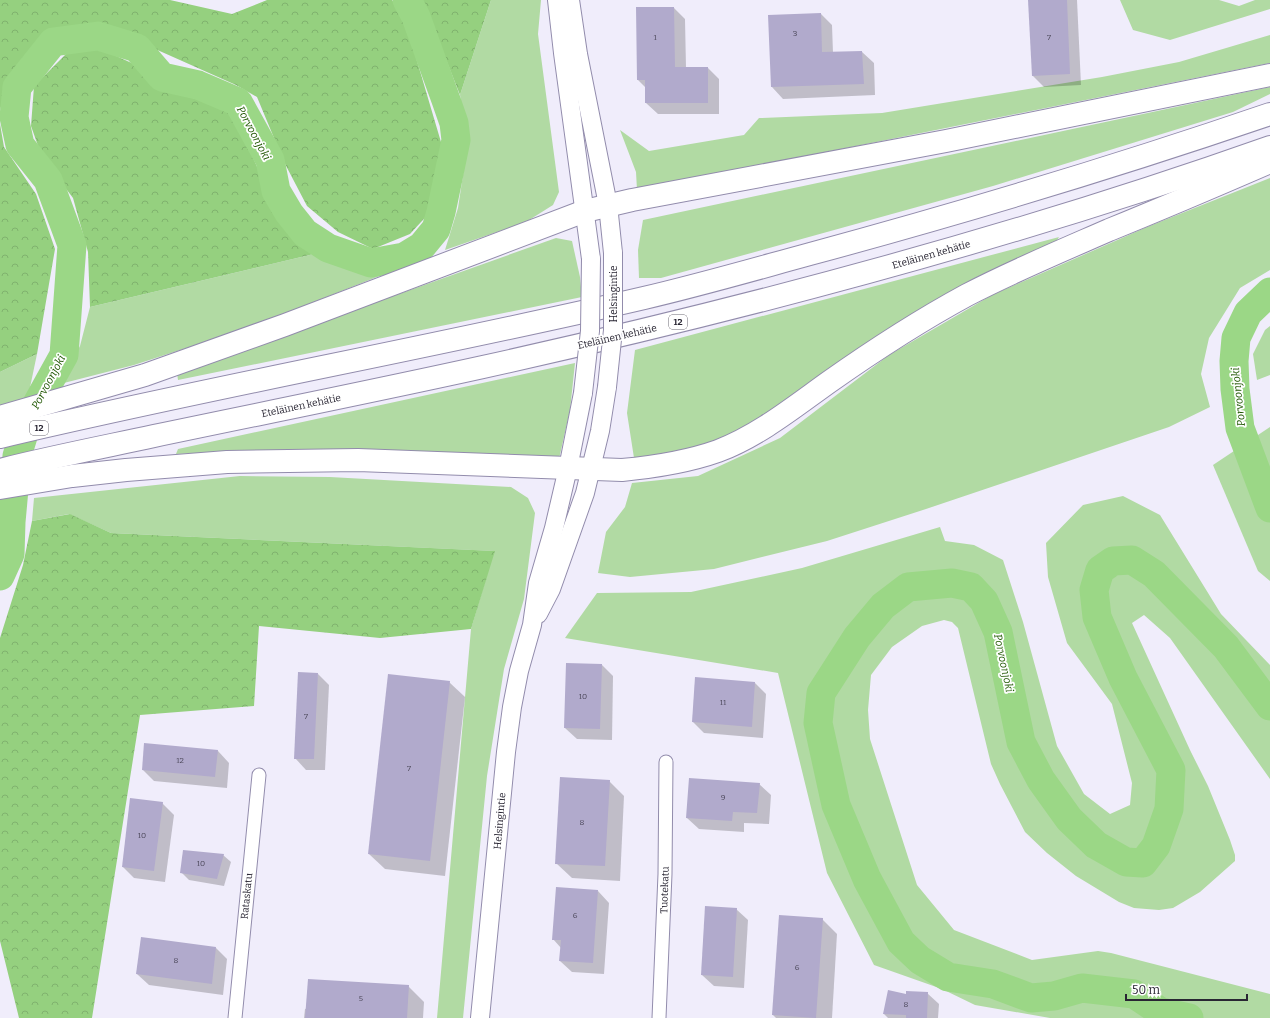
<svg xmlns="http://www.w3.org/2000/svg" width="1270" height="1018" viewBox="0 0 1270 1018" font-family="Bitter,serif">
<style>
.grass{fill:#b1daa3}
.forest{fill:url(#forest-crowns)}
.shadow{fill:#0003}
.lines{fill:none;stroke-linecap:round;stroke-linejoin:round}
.river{stroke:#9bd786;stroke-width:29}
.building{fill:#b1aacc}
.street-casing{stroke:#928cac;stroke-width:15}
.secondary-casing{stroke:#928cac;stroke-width:20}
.highway-casing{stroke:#928cac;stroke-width:24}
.street{stroke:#fff;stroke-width:13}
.secondary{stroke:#fff;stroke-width:18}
.highway{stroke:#fff;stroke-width:22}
.secondary-bridge-casing{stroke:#928cac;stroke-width:20;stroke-linecap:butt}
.secondary-bridge{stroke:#fff;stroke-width:18}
.labels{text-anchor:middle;stroke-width:3.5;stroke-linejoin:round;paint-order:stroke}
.number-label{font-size:8px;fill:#4b4759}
.shield{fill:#fff;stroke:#696770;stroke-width:1}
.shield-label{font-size:9px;font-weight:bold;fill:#292633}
.street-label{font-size:10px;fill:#292633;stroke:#fff}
.water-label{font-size:11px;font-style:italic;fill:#1f5600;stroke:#fff}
</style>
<defs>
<pattern id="forest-crowns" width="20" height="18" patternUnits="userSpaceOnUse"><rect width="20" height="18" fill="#95d07f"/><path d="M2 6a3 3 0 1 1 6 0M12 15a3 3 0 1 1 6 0" fill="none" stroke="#80b26e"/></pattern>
</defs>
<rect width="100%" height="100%" fill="#f0edfb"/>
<g class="grass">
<polygon points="491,0 541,0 538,34 559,192 553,205 526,222 445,250 458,208 468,142 460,95"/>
<polygon points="1120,0 1219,0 1239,6 1255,0 1270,0 1270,9 1170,40 1133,30"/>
<polygon points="1270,35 1270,63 637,190 636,172 620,130 649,151 744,135 759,118 882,113 1102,77 1179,62"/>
<polygon points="1270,87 1270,94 1233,112 993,186 661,278 639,278 638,250 643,220"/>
<polygon points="1270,178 1270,270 1240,288 1209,338 1201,374 1210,407 1169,427 926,509 827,541 714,569 630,577 598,573 606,532 625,507 632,483 698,476 780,438 889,355 992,295 1147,227"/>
<polygon points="1059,237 1056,242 1001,266 895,326 773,410 733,435 672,455 634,458 627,413 635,350"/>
<polygon points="556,238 572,241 580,277 582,297 178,380 177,373"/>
<polygon points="318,253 361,274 392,271 248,328 134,365 60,384 80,346 90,307"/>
<polygon points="1270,326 1270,375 1257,380 1253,354 1265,330"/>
<polygon points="37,354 28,397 0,406 0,372"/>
<polygon points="575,363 570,410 559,459 288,450 176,454 178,449"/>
<polygon points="1270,427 1270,581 1258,571 1213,465"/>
<polygon points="240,476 330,477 511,487 528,498 535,513 524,599 504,669 487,776 463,1018 437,1018 471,629 494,551 111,533 69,514 32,521 34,498"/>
<polygon points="1123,496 1160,515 1221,614 1270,665 1270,779 1170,638 1144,615 1132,623 1190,750 1208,786 1230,840 1235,855 1235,861 1200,892 1173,908 1159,910 1134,908 1119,902 1076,876 1047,853 1025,832 1000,784 991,764 958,628 952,622 944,620 922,626 892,647 871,675 868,710 870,739 917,885 954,930 1032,960 1098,951 1111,953 1270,994 1270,1018 1050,1018 975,1005 942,989 874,965 827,873 778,673 565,638 597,593 691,592 802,568 940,527 945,541 974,545 1003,560 1023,622 1057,746 1084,794 1110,814 1130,805 1132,783 1112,704 1067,643 1048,577 1046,543 1083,505"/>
<polygon points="4,504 0,535 0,505"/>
</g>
<g class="forest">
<polygon points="0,0 170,0 232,14 267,0 392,0 404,17 446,159 432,210 410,234 373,249 338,232 307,206 284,162 257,97 236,85 99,24 45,32 6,83 0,111"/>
<polygon points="419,0 491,0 460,95 432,24"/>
<polygon points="99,48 138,66 158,90 223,105 237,122 279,216 318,253 90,307 88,252 73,198 42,157 31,126 34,86 66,54"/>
<polygon points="0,124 4,147 36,194 55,249 37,354 0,372"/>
<polygon points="70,514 111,533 495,551 471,629 380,638 259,626 254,706 140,715 92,1018 19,1018 0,941 0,638 23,565 32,521"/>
</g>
<g class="shadow">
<polygon points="1029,0 1077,0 1081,85 1044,87 1033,76"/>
<polygon points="674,8 685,19 686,68 708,68 719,79 719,114 658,114 646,103 646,88 638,80"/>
<polygon points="821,14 832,25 833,53 862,52 874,63 875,95 783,99 772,87 769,16"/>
<polygon points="602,665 613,676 612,740 577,739 565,728"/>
<polygon points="318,674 329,685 325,770 306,770 295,758"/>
<polygon points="449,682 465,697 445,876 385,869 369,854"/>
<polygon points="755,683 766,694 763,738 704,733 693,722"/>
<polygon points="218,751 229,763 227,788 154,781 143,770"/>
<polygon points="609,781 624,796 620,881 572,878 556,863"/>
<polygon points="759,784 771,795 769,824 744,823 744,832 699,829 687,818"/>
<polygon points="162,803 174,815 165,882 134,878 123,867"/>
<polygon points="223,855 231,862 224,886 189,880 181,872"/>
<polygon points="598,891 609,903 604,974 572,972 560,961 561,948 553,939"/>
<polygon points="736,909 748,920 744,988 714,986 702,975"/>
<polygon points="822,919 837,934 832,1018 776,1018 773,1015"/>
<polygon points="216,948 227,959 223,995 149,985 137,974"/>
<polygon points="408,986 424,1002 423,1018 304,1018 305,1009"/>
<polygon points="927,993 939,1004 938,1018 888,1018 884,1014 907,995"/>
</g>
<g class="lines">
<g class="river">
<polyline points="1270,292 1248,313 1236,338 1234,361 1235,389 1240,428 1270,508"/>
<polyline points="0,576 10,554 11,522 17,456 28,420 64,355 72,245 48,180 20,145 14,117 17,87 53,42 98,36 137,48 162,77 198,85 238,102 270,160 276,191 289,213 305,233 328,248 371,263 404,257 422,246 436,229 441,212 456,140 454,123 446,100 416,17 407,0"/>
<polyline points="1189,1018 1161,1012 1134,994 1082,988 1054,996 1031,998 993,984 948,977 920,960 901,942 867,879 836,805 818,723 821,693 857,637 883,606 908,587 952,583 971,587 984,601 998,632 1021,742 1041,780 1069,819 1096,845 1126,862 1143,863 1156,846 1169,809 1171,770 1123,678 1097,617 1094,590 1100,570 1113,561 1132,560 1154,574 1226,647 1270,706"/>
</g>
</g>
<g class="building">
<polygon points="1028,0 1067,0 1070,74 1032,76"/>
<polygon points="636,7 674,7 675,67 708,67 708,103 645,103 645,80 637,80"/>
<polygon points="821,13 822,52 862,51 864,84 771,87 768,15"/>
<polygon points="566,663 602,664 600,729 564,728"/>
<polygon points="298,672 318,673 314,759 294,759"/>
<polygon points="388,674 450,681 430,861 368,854"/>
<polygon points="695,677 755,682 752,727 692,722"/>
<polygon points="144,743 218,750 215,777 142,770"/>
<polygon points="560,777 610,780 605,866 555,864"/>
<polygon points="689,778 760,783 757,813 733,812 732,821 686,818"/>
<polygon points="130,798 163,802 154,871 122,867"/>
<polygon points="183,850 224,854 217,879 180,873"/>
<polygon points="556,887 598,890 593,963 559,961 561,940 552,940"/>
<polygon points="705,906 737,908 733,977 701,975"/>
<polygon points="779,915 823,918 816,1018 772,1015"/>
<polygon points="141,937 216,947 212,984 136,974"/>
<polygon points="308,979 409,985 407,1018 305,1018"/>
<polygon points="888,990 906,994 906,991 928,992 927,1018 906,1018 906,1015 883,1014"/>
</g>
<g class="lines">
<defs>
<g id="street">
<polyline points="235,1018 259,775"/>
<polyline points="659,1018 665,874 666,762"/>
</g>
<g id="secondary">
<polyline points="557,0 563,53 591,259"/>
<polyline points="570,0 578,54 608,205 613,253"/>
<polyline points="538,614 551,589 585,493 600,431 607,387"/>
<polyline points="480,1018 506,752 512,707 519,671 532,625 538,583 554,528 568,468 583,393"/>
</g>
<g id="highway">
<polyline points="0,417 145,375 285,325 585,211 632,200 946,141 1270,75"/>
<path d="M0,437C214,386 430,348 644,298C700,285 755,269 810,254C965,212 1118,166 1270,114"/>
<path d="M0,470C51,457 103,447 154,436C264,413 374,391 483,367C749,308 1013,238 1270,147"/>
<path d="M0,488L72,476L126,470L227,462L358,460L622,470C654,467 687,462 718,451C758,436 794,407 829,382C873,351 919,321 967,295C1013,271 1061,251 1109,230C1163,208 1217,185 1270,162"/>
</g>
</defs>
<use href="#street" class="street-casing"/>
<use href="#secondary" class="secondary-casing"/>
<use href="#highway" class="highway-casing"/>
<use href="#street" class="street"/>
<use href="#secondary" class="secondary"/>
<use href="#highway" class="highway"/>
<defs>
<g id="secondary-bridge">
<polyline points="607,387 613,330 613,253"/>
<polyline points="583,393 590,331 591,259"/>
</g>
</defs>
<use href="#secondary-bridge" class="secondary-bridge-casing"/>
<use href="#secondary-bridge" class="secondary-bridge"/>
</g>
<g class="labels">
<g class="number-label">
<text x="795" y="36">3</text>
<text x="655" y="40">1</text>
<text x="1049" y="40">7</text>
<text x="583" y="699">10</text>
<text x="723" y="705">11</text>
<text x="306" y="719">7</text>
<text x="180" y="763">12</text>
<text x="409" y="771">7</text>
<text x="723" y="800">9</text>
<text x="582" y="825">8</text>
<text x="142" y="838">10</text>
<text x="201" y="866">10</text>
<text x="575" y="918">6</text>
<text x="176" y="963">8</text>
<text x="797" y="970">6</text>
<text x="361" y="1001">5</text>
<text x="906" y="1007">8</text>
</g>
<g class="shield">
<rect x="669" y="315" width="18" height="14" rx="3"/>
<rect x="30" y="421" width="18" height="14" rx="3"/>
</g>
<g class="shield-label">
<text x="678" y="325">12</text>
<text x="39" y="431">12</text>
</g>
<g class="street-label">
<text transform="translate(931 254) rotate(-16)" y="4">Eteläinen kehätie</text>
<text transform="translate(613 294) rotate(-90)" y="4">Helsingintie</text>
<text transform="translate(617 336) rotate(-13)" y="4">Eteläinen kehätie</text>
<text transform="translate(301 405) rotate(-12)" y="4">Eteläinen kehätie</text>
<text transform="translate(499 821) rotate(-85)" y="4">Helsingintie</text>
<text transform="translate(664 890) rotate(-88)" y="4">Tuotekatu</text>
<text transform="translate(246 896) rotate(-84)" y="4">Rataskatu</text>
</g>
<g class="water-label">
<text transform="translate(254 133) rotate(62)" y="4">Porvoonjoki</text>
<text transform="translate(48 382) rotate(-62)" y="4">Porvoonjoki</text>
<text transform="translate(1238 397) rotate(-96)" y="4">Porvoonjoki</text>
<text transform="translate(1004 663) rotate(78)" y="4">Porvoonjoki</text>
</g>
</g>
<path d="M1126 994v6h121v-6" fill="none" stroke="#292633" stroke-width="2"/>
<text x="1132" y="994" font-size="12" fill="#292633" stroke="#ffffff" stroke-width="3" paint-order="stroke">50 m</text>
</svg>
